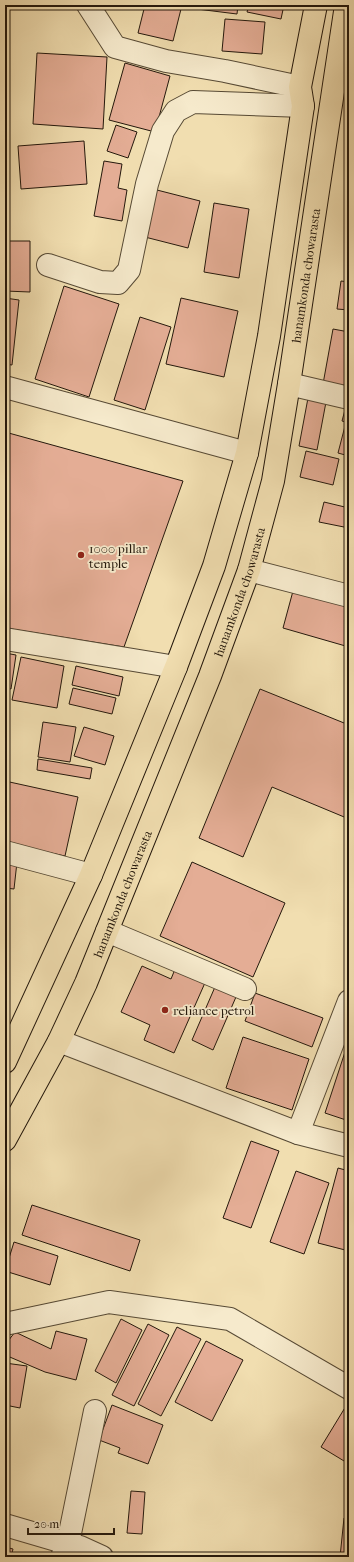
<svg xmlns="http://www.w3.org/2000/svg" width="354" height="1562" viewBox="0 0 354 1562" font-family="'IM FELL French Canon',serif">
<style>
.building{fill:#e4ad95;stroke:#24180c}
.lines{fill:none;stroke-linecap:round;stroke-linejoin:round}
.minor-casing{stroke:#574a35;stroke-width:24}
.trunk-casing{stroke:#24180c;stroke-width:24}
.minor{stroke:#f6eacc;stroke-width:22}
.trunk{stroke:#f1deb0;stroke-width:22}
.poi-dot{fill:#8f2418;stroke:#f6eacc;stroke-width:1.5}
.labels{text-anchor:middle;stroke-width:3.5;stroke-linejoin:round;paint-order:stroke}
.street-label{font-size:13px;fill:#24180c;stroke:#f6eacc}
.poi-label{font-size:13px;fill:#24180c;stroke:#f6eacc;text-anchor:start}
</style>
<rect width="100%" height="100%" fill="#f1deb0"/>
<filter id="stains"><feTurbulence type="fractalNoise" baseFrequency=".005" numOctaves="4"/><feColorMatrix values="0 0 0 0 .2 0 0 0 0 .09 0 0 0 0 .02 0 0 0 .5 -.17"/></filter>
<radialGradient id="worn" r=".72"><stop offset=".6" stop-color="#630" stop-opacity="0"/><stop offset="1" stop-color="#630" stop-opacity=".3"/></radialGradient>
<g class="building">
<polygon points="145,5 182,5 173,41 138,33"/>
<polygon points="189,5 238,5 237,14 189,8"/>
<polygon points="249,5 284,5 281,19 247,12"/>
<polygon points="225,19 265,22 262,54 222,51"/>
<polygon points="37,53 107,57 103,129 33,124"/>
<polygon points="125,63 170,76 155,132 109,120"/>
<polygon points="116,125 137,132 128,158 107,151"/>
<polygon points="84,141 87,184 21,189 18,146"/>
<polygon points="104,161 122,164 118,188 127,190 122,221 94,216"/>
<polygon points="153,189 200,201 188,248 141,236"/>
<polygon points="214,203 249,209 239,278 204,272"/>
<polygon points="5,241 30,241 30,292 5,291"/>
<polygon points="341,281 349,282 349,310 337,309"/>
<polygon points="64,286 119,304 89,397 35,379"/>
<polygon points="5,298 19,300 12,365 5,364"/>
<polygon points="181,298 238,311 224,377 166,364"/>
<polygon points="140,317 171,327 145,410 114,400"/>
<polygon points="333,329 349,332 349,389 323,384"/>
<polygon points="308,398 326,402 317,450 299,446"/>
<polygon points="346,406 349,407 349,423 342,421"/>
<polygon points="345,426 349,427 349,456 338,453"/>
<polygon points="5,432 183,481 124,647 5,628"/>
<polygon points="306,451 339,459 333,485 300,477"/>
<polygon points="324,502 349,508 349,528 319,522"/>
<polygon points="293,591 349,607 349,647 283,628"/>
<polygon points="5,653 16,655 11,689 5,688"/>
<polygon points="21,657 64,666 57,708 12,700"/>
<polygon points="76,666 123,677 119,696 72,685"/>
<polygon points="73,688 116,698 112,714 69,704"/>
<polygon points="260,689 349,725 349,819 272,787 243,857 199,838"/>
<polygon points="43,722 76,727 70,762 38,757"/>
<polygon points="84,727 114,736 105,765 74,756"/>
<polygon points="38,759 92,768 90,779 37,770"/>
<polygon points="5,781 78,797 65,856 5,843"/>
<polygon points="5,861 17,862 14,889 5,888"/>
<polygon points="192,862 285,903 253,977 160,936"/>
<polygon points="178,962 208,976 174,1053 144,1040 150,1025 121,1012 142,966 171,979"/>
<polygon points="218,980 239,990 213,1050 192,1040"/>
<polygon points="255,993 323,1018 312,1047 245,1021"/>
<polygon points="243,1037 309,1059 292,1110 226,1088"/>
<polygon points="345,1052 349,1053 349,1121 325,1113"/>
<polygon points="251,1141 279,1151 251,1228 223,1218"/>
<polygon points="338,1168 349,1171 349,1251 318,1243"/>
<polygon points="296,1171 329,1183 304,1254 270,1242"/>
<polygon points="32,1205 140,1240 130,1271 22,1235"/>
<polygon points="14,1242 58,1256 50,1285 5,1271"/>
<polygon points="121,1319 142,1330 116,1383 95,1371"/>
<polygon points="148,1324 169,1335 134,1406 112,1395"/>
<polygon points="177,1327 201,1339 161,1416 138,1404"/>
<polygon points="56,1331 87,1339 76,1380 45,1372 5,1355 5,1345 15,1332 51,1349"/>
<polygon points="206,1341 243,1360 212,1421 175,1402"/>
<polygon points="5,1363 27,1366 20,1408 5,1405"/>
<polygon points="112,1405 163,1425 148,1464 118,1453 120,1448 99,1440"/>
<polygon points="346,1406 349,1407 349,1464 321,1447"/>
<polygon points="131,1491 145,1492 142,1534 127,1533"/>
<polygon points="344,1518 349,1522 349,1557 340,1557"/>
<polygon points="5,1547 13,1549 11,1557 5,1557"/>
</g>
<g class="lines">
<defs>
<g id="minor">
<polyline points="88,5 115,47 166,61 225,71 300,87"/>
<polyline points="48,265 100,282 118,283 129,270 147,184 163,131 176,111 193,102 303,106"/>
<polyline points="289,384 349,398"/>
<polyline points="5,387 247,453"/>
<polyline points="249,570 349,596"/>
<polyline points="5,639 176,667"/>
<polyline points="5,852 91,875"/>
<polyline points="107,931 245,989"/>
<polyline points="59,1041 298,1133 349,1146"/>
<polyline points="298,1133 349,1001"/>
<polyline points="5,1324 109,1302 230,1319 349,1388"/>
<polyline points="5,1525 80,1547 102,1557"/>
<polyline points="62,1557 68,1543 95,1411"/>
</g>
<g id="trunk">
<polyline points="5,1062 91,875 176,667 214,566 247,453 269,336 303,106 300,87 316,5"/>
<path id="s1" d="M5,1140L59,1041L86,983L210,676L249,570L273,481L289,384L346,5"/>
</g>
</defs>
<use href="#minor" class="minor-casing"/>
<use href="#trunk" class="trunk-casing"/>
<use href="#minor" class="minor"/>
<use href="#trunk" class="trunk"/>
</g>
<g class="poi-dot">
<circle cx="81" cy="555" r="4"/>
<circle cx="165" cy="1010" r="4"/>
</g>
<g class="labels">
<g class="street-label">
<text dy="5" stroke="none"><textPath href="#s1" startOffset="921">hanamkonda chowarasta</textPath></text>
<text dy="5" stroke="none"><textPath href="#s1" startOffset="597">hanamkonda chowarasta</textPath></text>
<text dy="5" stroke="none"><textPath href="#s1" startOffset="273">hanamkonda chowarasta</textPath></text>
</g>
<g class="poi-label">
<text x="89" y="553">1000 pillar<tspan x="89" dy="15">temple</tspan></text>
<text x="173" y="1015">reliance petrol</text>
</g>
</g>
<rect width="354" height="1562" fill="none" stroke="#f1deb0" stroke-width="20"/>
<rect x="6" y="6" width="342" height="1550" fill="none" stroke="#24180c" stroke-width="2"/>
<rect x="10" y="10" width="334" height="1542" fill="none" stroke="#24180c"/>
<path d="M28 1528v6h86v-6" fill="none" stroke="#24180c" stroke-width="2"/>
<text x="34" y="1528" font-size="12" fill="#24180c" stroke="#f6eacc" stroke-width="3" paint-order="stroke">20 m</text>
<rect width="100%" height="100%" filter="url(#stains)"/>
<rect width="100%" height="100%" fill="url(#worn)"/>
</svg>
